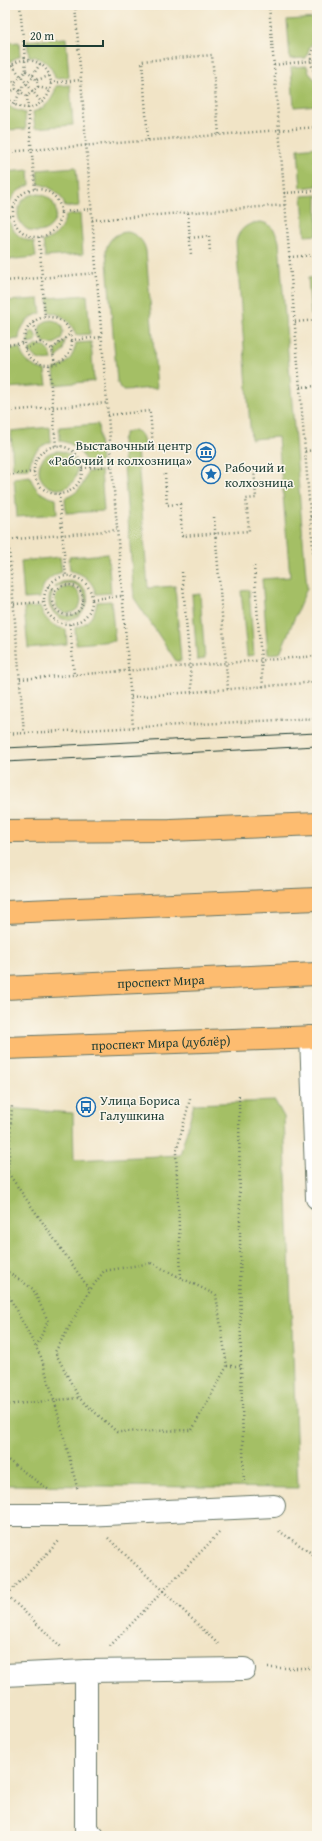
<svg xmlns="http://www.w3.org/2000/svg" width="322" height="1841" viewBox="0 0 322 1841" font-family="'Gentium Book Plus',serif">
<style>
.green{fill:#a4bf65;stroke:#627e4c}
.lines{fill:none;stroke-linecap:round;stroke-linejoin:round}
.minor-casing{stroke:#687767;stroke-width:24}
.major-casing{stroke:#687767;stroke-width:24}
.path{stroke:#687767;stroke-width:2.5;stroke-dasharray:1 3;stroke-linecap:butt}
.minor{stroke:#fff;stroke-width:22}
.major{stroke:#fdbc70;stroke-width:22}
.tram{stroke:#1f3d34;stroke-width:1}
.labels{text-anchor:middle;stroke-width:3;stroke-linejoin:round;paint-order:stroke}
.poi-label{font-size:13px;fill:#1f3d34;stroke:#fbf7ec;text-anchor:start}
.street-label{font-size:13px;fill:#1f3d34;stroke:#fbf7ec}
</style>
<rect width="100%" height="100%" fill="#fbf7ec"/>
<filter id="ink" filterUnits="userSpaceOnUse"><feTurbulence type="fractalNoise" baseFrequency=".025" numOctaves="2"/><feDisplacementMap in="SourceGraphic" scale="8" xChannelSelector="R" yChannelSelector="G"/><feConvolveMatrix kernelMatrix="1 2 1 2 8 2 1 2 1" color-interpolation-filters="sRGB"/></filter>
<filter id="wash" filterUnits="userSpaceOnUse"><feTurbulence type="fractalNoise" baseFrequency=".012" numOctaves="4" result="noise"/><feDisplacementMap in="SourceGraphic" scale="16" xChannelSelector="R" yChannelSelector="G"/><feGaussianBlur stdDeviation="0.9" result="paint"/><feColorMatrix in="noise" values="0 0 0 0 0 0 0 0 0 0 0 0 0 0 0 0 0 1.4 0 .05"/><feComposite in="paint" operator="in"/></filter>
<g filter="url(#wash)">
<rect width="100%" height="100%" fill="#f1e4c6"/>
<g class="green">
<polygon points="317,18 317,37 310,46 306,58 290,59 287,20"/>
<path d="M66,38L69,77L55,78C52,65 42,57 29,56L27,41Z"/>
<polygon points="19,42 20,56 14,59 5,65 5,43"/>
<polygon points="307,66 309,73 317,82 317,105 294,107 291,67"/>
<path d="M70,85L73,125L35,128L33,112C46,108 54,99 56,86Z"/>
<polygon points="5,103 13,109 25,113 26,129 5,130"/>
<polygon points="317,147 317,186 301,188 298,149"/>
<path d="M76,167L79,206L65,207C62,194 52,187 39,184L37,170Z"/>
<path d="M29,170L30,185C17,189 9,198 8,211L5,212V172Z"/>
<circle cx="37" cy="213" r="19"/>
<polygon points="317,195 317,235 305,236 302,196"/>
<path d="M80,214L83,254L45,257L43,241C56,238 63,228 66,215Z"/>
<path d="M5,220H9C12,232 21,240 34,242L36,257L5,260Z"/>
<path d="M260,222C271,223 277,232 279,242L307,588L280,653L268,654L262,579L290,577L278,437L251,439L236,242C238,230 247,223 260,222Z"/>
<path d="M128,232C138,235 144,241 146,251L157,388L124,390L120,388L117,381L106,250C108,239 117,232 128,232Z"/>
<polygon points="317,277 317,316 311,316 308,278"/>
<path d="M87,295L90,334L76,335C71,322 63,314 49,312L48,298Z"/>
<path d="M39,299L41,313C28,317 20,326 19,339L5,340V301Z"/>
<circle cx="51" cy="332" r="12"/>
<polygon points="312,324 317,324 317,364 315,364"/>
<polygon points="31,330 35,333 37,339 33,343 27,344"/>
<polygon points="65,340 63,351 56,359 56,350"/>
<path d="M91,342L94,381L55,385L54,369C67,366 74,356 76,343Z"/>
<path d="M36,345C46,344 51,351 52,360C41,362 34,359 29,350Z"/>
<path d="M20,348C22,360 33,368 45,370L47,385L7,388L5,349Z"/>
<path d="M98,424L101,462L86,464C83,451 73,443 60,441L59,427Z"/>
<path d="M50,427L51,442C38,446 31,455 29,468L13,469L11,431Z"/>
<path d="M134,430C143,433 144,439 144,448H137L148,588L175,586L181,661H176L134,598L122,440L125,433Z"/>
<circle cx="58" cy="470" r="19"/>
<path d="M101,471L104,511L66,513L65,498C77,494 85,485 87,472Z"/>
<path d="M30,476C34,490 43,496 56,499L57,514L17,517L14,478Z"/>
<path d="M108,554L111,593L96,594C93,581 83,573 70,571L69,557Z"/>
<path d="M60,557L62,572C49,576 41,585 40,598L24,599L21,561Z"/>
<path d="M70,581C109,590 74,638 53,612C48,606 48,598 51,591L53,592C38,625 99,622 83,592C78,582 65,581 56,588L55,586L62,582Z"/>
<circle cx="68" cy="600" r="13"/>
<polygon points="249,590 254,655 247,656 241,591"/>
<polygon points="200,594 205,659 197,660 192,595"/>
<path d="M111,601L115,641L76,644L75,628C88,624 95,615 97,602Z"/>
<path d="M40,607C44,619 53,628 66,629L67,644L28,648L24,608Z"/>
<polygon points="275,1101 284,1117 298,1488 5,1485 5,1108 73,1113 74,1160 180,1155 194,1104"/>
</g>
</g>
<g filter="url(#ink)">
<g class="lines">
<defs>
<g id="minor">
<polyline points="311,1037 317,1198"/>
<polyline points="5,1515 84,1515 274,1506"/>
<polyline points="86,1671 86,1830 93,1836"/>
<polyline points="5,1675 86,1671 244,1669"/>
</g>
<g id="major">
<polyline points="5,831 170,830 317,824"/>
<polyline points="5,912 317,899"/>
<path id="s1" d="M5,988L317,974"/>
<path id="s2" d="M5,1048L317,1037"/>
</g>
</defs>
<use href="#minor" class="minor-casing"/>
<use href="#major" class="major-casing"/>
<g class="path">
<polyline points="20,5 26,71"/>
<polyline points="75,5 133,727"/>
<polyline points="269,5 317,599"/>
<path d="M317,43C309,54 309,65 317,76"/>
<polyline points="12,65 42,103"/>
<polyline points="274,65 317,60"/>
<path d="M26,71C34,75 37,79 38,87L27,96L16,89L15,82Z"/>
<path d="M5,73C10,65 18,59 28,60C35,61 40,63 45,68C66,94 26,126 5,95"/>
<polyline points="33,75 40,64"/>
<polyline points="5,79 15,82"/>
<polyline points="37,80 49,76"/>
<polyline points="50,83 81,80"/>
<polyline points="38,87 50,90"/>
<polyline points="5,94 16,89"/>
<polyline points="27,96 35,189"/>
<polyline points="14,105 22,88 34,76"/>
<polyline points="148,140 142,61 212,55 219,135"/>
<polyline points="5,152 317,127"/>
<circle cx="37" cy="213" r="24"/>
<polyline points="284,193 317,191"/>
<polyline points="60,212 91,209"/>
<polyline points="188,213 191,255"/>
<polyline points="5,216 13,215"/>
<polyline points="92,220 285,205"/>
<polyline points="39,237 45,317"/>
<polyline points="190,238 209,236 210,253"/>
<polyline points="289,257 317,255"/>
<polyline points="5,281 96,273"/>
<circle cx="48" cy="341" r="24"/>
<polyline points="295,322 317,320"/>
<polyline points="71,340 102,337"/>
<polyline points="40,342 52,349"/>
<polyline points="5,345 24,343"/>
<polyline points="25,349 40,342 33,322"/>
<polyline points="55,364 52,349 70,334"/>
<polyline points="49,365 56,446"/>
<polyline points="300,387 317,386"/>
<polyline points="5,411 107,403"/>
<polyline points="108,415 150,411 153,447"/>
<circle cx="58" cy="470" r="24"/>
<polyline points="305,451 317,450"/>
<polyline points="82,468 112,466"/>
<polyline points="165,474 167,505 180,504 182,536 249,531 246,499 256,498 254,467"/>
<polyline points="5,475 34,472"/>
<polyline points="59,494 66,576"/>
<polyline points="5,498 24,733"/>
<polyline points="214,517 228,689"/>
<polyline points="310,517 317,516"/>
<polyline points="5,540 117,530"/>
<polyline points="254,566 263,687"/>
<polyline points="182,572 192,692"/>
<circle cx="68" cy="600" r="24"/>
<circle cx="68" cy="600" r="15"/>
<polyline points="48,586 56,591"/>
<polyline points="92,599 122,596"/>
<polyline points="14,604 44,602"/>
<polyline points="70,624 74,675"/>
<polyline points="20,679 317,656"/>
<polyline points="131,697 317,682"/>
<polyline points="5,734 317,718"/>
<polyline points="239,1096 241,1366 244,1484"/>
<polyline points="8,1173 90,1290"/>
<polyline points="5,1187 8,1173 12,1105"/>
<polygon points="151,1263 216,1295 227,1366 192,1430 117,1432 79,1398 55,1352 90,1290 104,1271"/>
<polyline points="5,1270 33,1289 48,1321 36,1347"/>
<polyline points="181,1278 176,1153 190,1099"/>
<polyline points="5,1289 41,1357 54,1399 78,1491"/>
<polyline points="227,1366 241,1366"/>
<polyline points="5,1405 78,1398"/>
<polyline points="5,1458 49,1490"/>
<polyline points="279,1531 317,1557"/>
<polyline points="108,1538 218,1644"/>
<polyline points="5,1593 61,1647"/>
<polyline points="5,1597 60,1540"/>
<polyline points="110,1646 219,1533"/>
<polyline points="268,1668 317,1668"/>
</g>
<use href="#minor" class="minor"/>
<use href="#major" class="major"/>
<g class="tram">
<polyline points="5,748 317,733"/>
<polyline points="5,762 317,746"/>
</g>
</g>
</g>
<defs>
<symbol id="museum-ring" viewBox="-11 -11 22 22"><circle r="9.5" fill="#fbf7ec" stroke="#1f6fb2" stroke-width="1.5"/><path d="M0-6L6-3V-2H-6V-3ZM-5-1h2V3h-2ZM-1-1h2V3h-2ZM3-1h2V3H3ZM-6 4H6V6H-6Z" fill="#1f6fb2"/></symbol>
<symbol id="sight-ring" viewBox="-11 -11 22 22"><circle r="9.5" fill="#fbf7ec" stroke="#1f6fb2" stroke-width="1.5"/><path d="M0-6L1.8-2.2L6-1.7L2.9 1.2L3.7 5.4L0 3.3L-3.7 5.4L-2.9 1.2L-6-1.7L-1.8-2.2Z" fill="#1f6fb2"/></symbol>
<symbol id="bus-ring" viewBox="-11 -11 22 22"><circle r="9.5" fill="#fbf7ec" stroke="#1f6fb2" stroke-width="1.5"/><path d="M-5-6H5V4H4V6H2V4H-2V6H-4V4H-5ZM-3.5-4V0h7V-4ZM-3.5 1.2v1.5H-2V1.2ZM2 1.2v1.5H3.5V1.2Z" fill="#1f6fb2"/></symbol>
</defs>
<g fill-rule="evenodd">
<use href="#museum-ring" x="195" y="441" width="22" height="22"/>
<use href="#sight-ring" x="200" y="463" width="22" height="22"/>
<use href="#bus-ring" x="75" y="1096" width="22" height="22"/>
</g>
<g class="labels">
<g class="poi-label">
<text x="192" y="450" text-anchor="end">Выставочный центр<tspan x="192" dy="15">«Рабочий и колхозница»</tspan></text>
<text x="225" y="472">Рабочий и<tspan x="225" dy="15">колхозница</tspan></text>
<text x="100" y="1105">Улица Бориса<tspan x="100" dy="15">Галушкина</tspan></text>
</g>
<g class="street-label">
<text dy="5" stroke="none"><textPath href="#s1" startOffset="156">проспект Мира</textPath></text>
<text dy="5" stroke="none"><textPath href="#s2" startOffset="156">проспект Мира (дублёр)</textPath></text>
</g>
</g>
<rect width="322" height="1841" fill="none" stroke="#fbf7ec" stroke-width="20"/>
<path d="M24 40v6h79v-6" fill="none" stroke="#1f3d34" stroke-width="2"/>
<text x="30" y="40" font-size="12" fill="#1f3d34" stroke="#fbf7ec" stroke-width="3" paint-order="stroke">20 m</text>
</svg>
